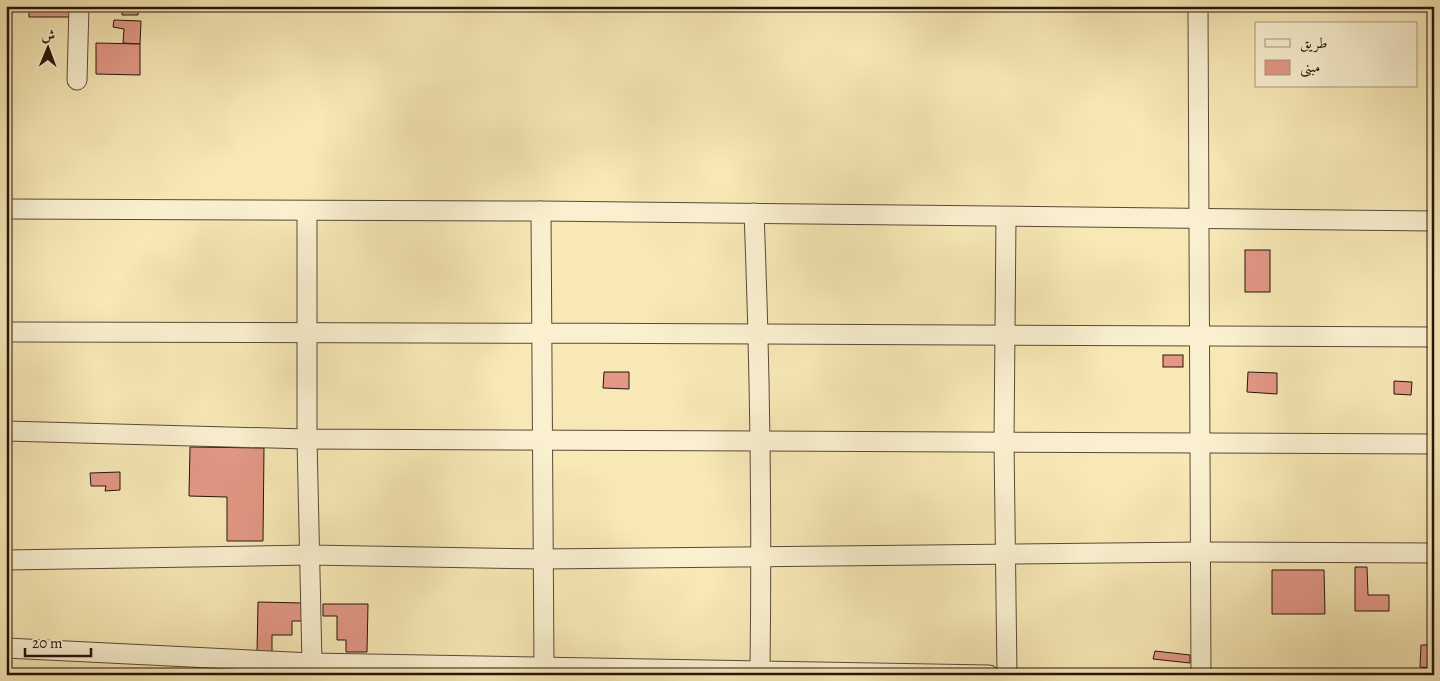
<svg xmlns="http://www.w3.org/2000/svg" width="1440" height="681" viewBox="0 0 1440 681" font-family="Alegreya,Amiri,serif">
<style>
.building{fill:#e39886;stroke:#25150b}
.lines{fill:none;stroke-linecap:round;stroke-linejoin:round}
.street-casing{stroke:#5a4a36;stroke-width:21}
.street{stroke:#faf0d0;stroke-width:19}
</style>
<rect width="100%" height="100%" fill="#f7e8b6"/>
<filter id="stains"><feTurbulence type="fractalNoise" baseFrequency=".004" numOctaves="4"/><feColorMatrix values="0 0 0 0 .2 0 0 0 0 .09 0 0 0 0 .02 0 0 0 .5 -.17"/></filter>
<radialGradient id="worn" r=".72"><stop offset=".6" stop-color="#630" stop-opacity="0"/><stop offset="1" stop-color="#630" stop-opacity=".3"/></radialGradient>
<g class="building">
<rect x="29" y="6" width="41" height="11"/>
<polygon points="122,6 139,6 138,15 122,15"/>
<polygon points="114,20 141,21 140,44 123,43 124,29 113,27"/>
<polygon points="96,43 140,44 140,75 96,74"/>
<rect x="1245" y="250" width="25" height="42"/>
<rect x="1163" y="355" width="20" height="12"/>
<polygon points="604,372 629,372 629,389 603,388"/>
<polygon points="1248,372 1277,373 1277,394 1247,392"/>
<polygon points="1394,381 1412,382 1411,395 1394,394"/>
<polygon points="190,447 264,448 263,541 227,541 227,497 189,496"/>
<polygon points="120,472 120,490 105,491 106,486 91,486 90,473"/>
<polygon points="1355,567 1367,567 1368,595 1389,595 1389,611 1355,611"/>
<polygon points="1272,570 1324,570 1325,614 1272,614"/>
<polygon points="258,602 303,603 303,621 292,621 292,635 272,635 272,652 257,652"/>
<polygon points="323,604 368,604 367,652 346,652 346,640 337,640 337,616 323,616"/>
<polygon points="1421,645 1434,645 1434,668 1420,667"/>
<polygon points="1155,651 1190,655 1190,663 1153,659"/>
</g>
<g class="lines">
<defs>
<g id="street">
<polyline points="1198,6 1201,675"/>
<polyline points="77,80 79,6"/>
<polyline points="6,209 541,211 1434,221"/>
<polyline points="307,211 307,439 312,663"/>
<polyline points="541,211 544,667"/>
<path d="M754,213C760,365 762,518 760,670"/>
<polyline points="1006,217 1004,442 1007,675"/>
<path d="M6,332C482,335 958,331 1434,337"/>
<polyline points="6,431 307,439 1434,444"/>
<polyline points="6,560 310,555 543,559 1200,552 1434,553"/>
<polyline points="6,648 312,663 989,675"/>
</g>
</defs>
<use href="#street" class="street-casing"/>
<use href="#street" class="street"/>
</g>
<rect width="1440" height="681" fill="none" stroke="#f7e8b6" stroke-width="25"/>
<rect x="8" y="8" width="1425" height="666" fill="none" stroke="#25150b" stroke-width="2.5"/>
<rect x="12" y="12" width="1415" height="656" fill="none" stroke="#25150b"/>
<rect x="1255" y="22" width="162" height="65" fill="#faf0d0" stroke="#a59881"/>
<rect x="1265" y="39" width="25" height="8" fill="#faf0d0" stroke="#a59881"/>
<text x="1300" y="48" font-size="15" fill="#25150b">طريق</text>
<rect x="1265" y="60" width="25" height="15" fill="#e39886" stroke="#a59881"/>
<text x="1300" y="72" font-size="15" fill="#25150b">مبنى</text>
<g transform="translate(48 48) rotate(1)" stroke="#faf0d0" stroke-width="4" paint-order="stroke">
<path d="M0-4L9 19L0 12L-9 19Z" fill="#25150b"/>
<text y="-8" font-size="14" font-weight="bold" text-anchor="middle" fill="#25150b">ش</text>
</g>
<path d="M25 648v8h66v-8" fill="none" stroke="#25150b" stroke-width="2.5"/>
<text x="32" y="648" font-size="15" fill="#25150b" stroke="#faf0d0" stroke-width="4" paint-order="stroke">20 m</text>
<rect width="100%" height="100%" filter="url(#stains)"/>
<rect width="100%" height="100%" fill="url(#worn)"/>
</svg>
